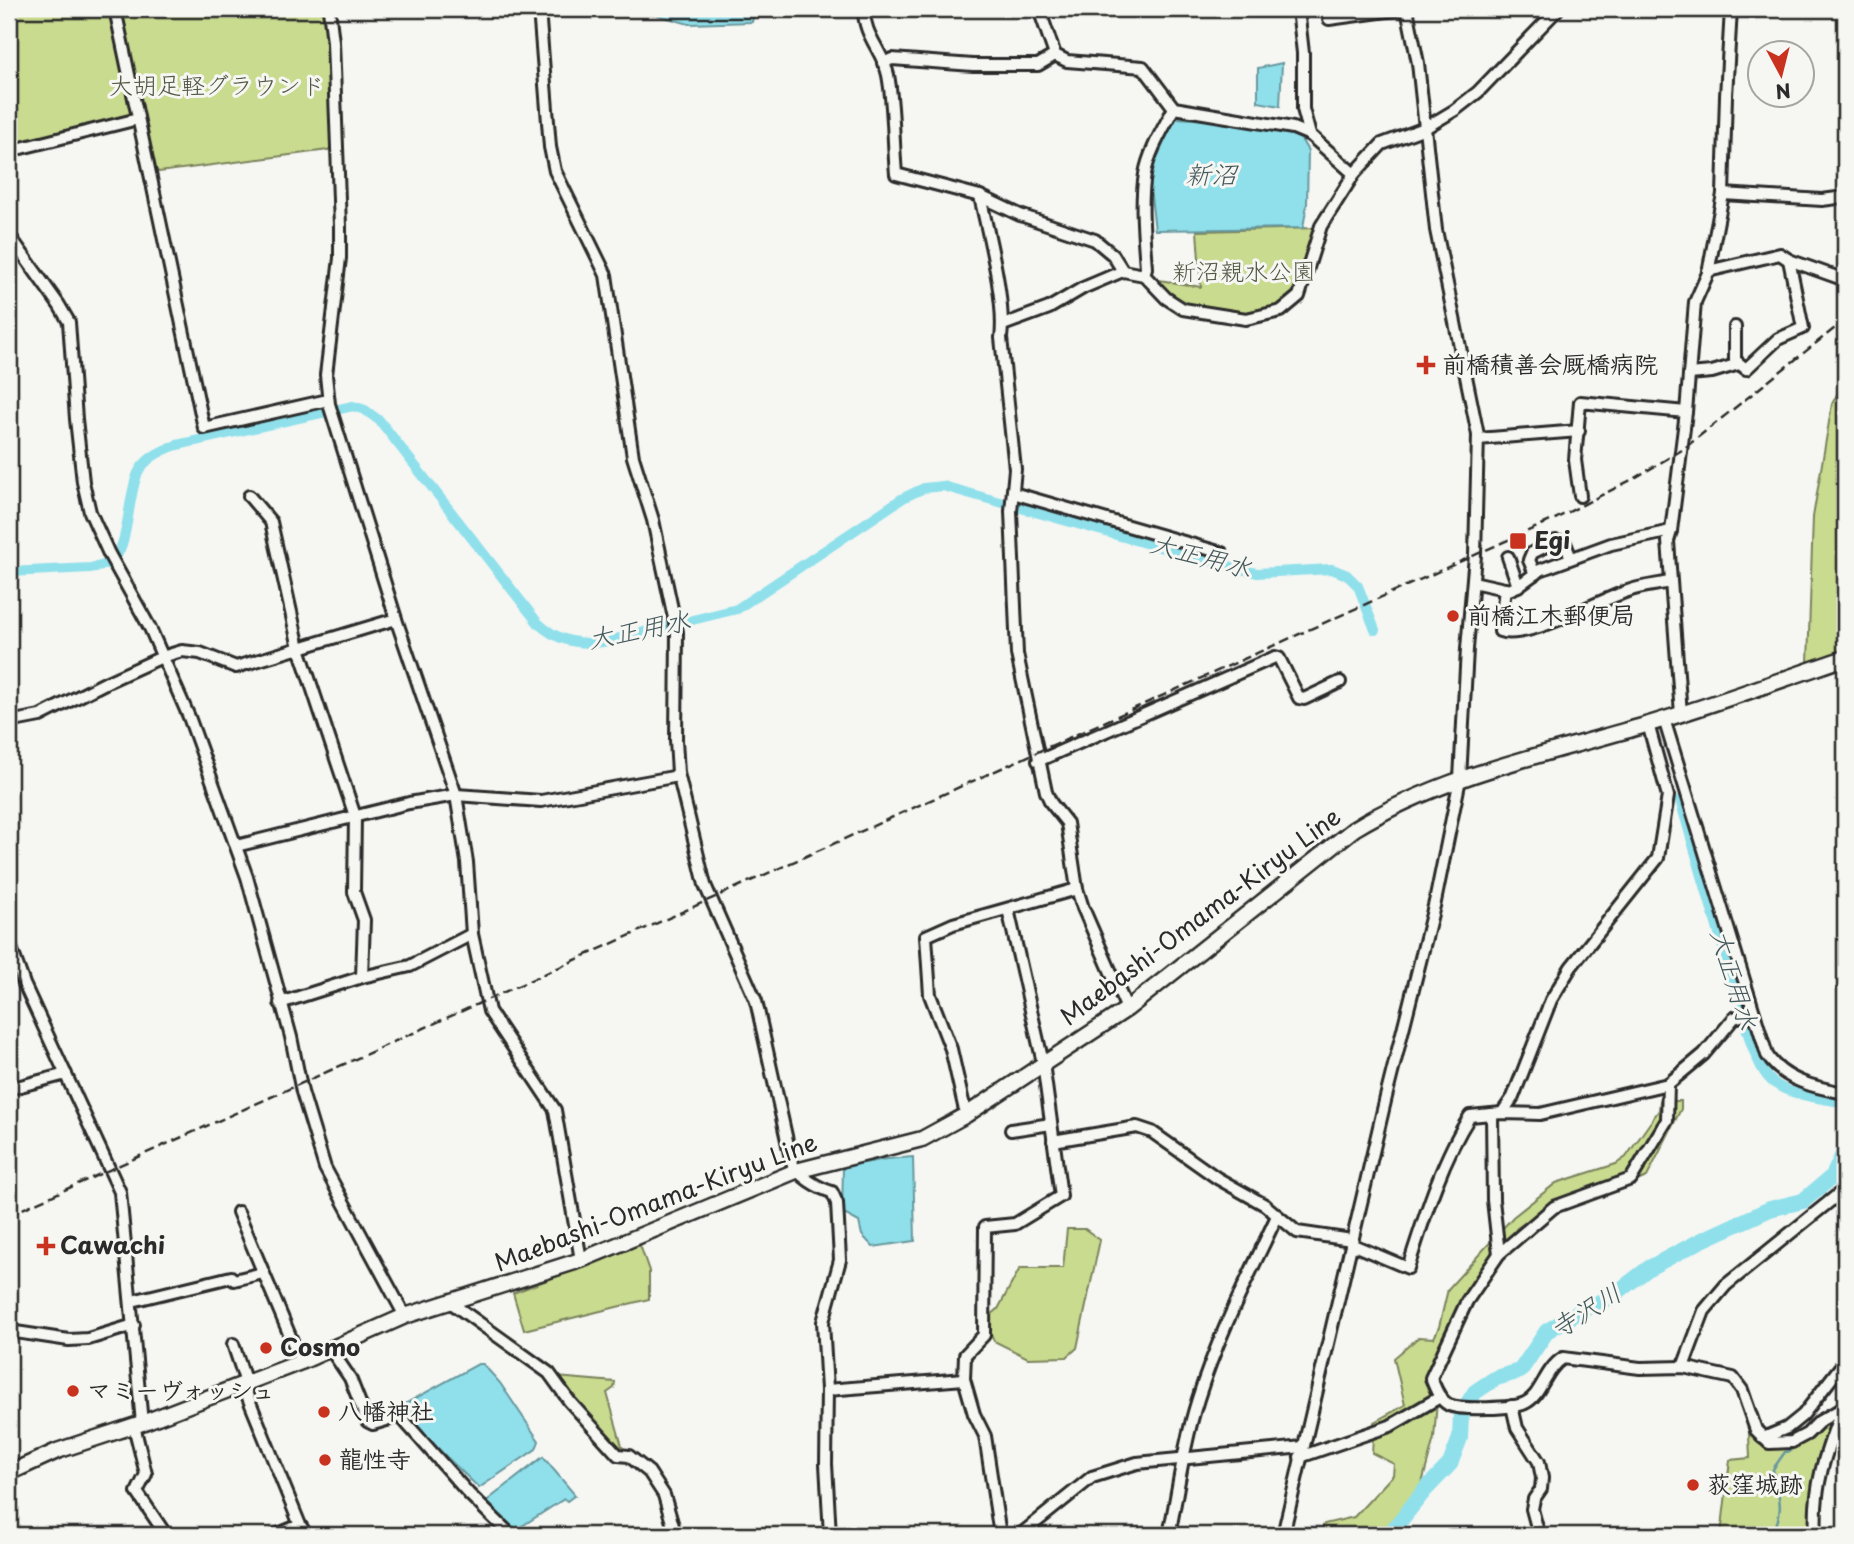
<svg xmlns="http://www.w3.org/2000/svg" width="1854" height="1544" viewBox="0 0 1854 1544" font-family="'Playpen Sans','Klee One',sans-serif">
<style>
.green{fill:#c9db8f;stroke:#7a835d;stroke-width:2}
.water{fill:#8fe0eb;stroke:#67989e;stroke-width:2}
.lines{fill:none;stroke-linecap:round;stroke-linejoin:round}
.stream{stroke:#67989e;stroke-width:2.5}
.canal{stroke:#8fe0eb;stroke-width:10}
.river{stroke:#8fe0eb;stroke-width:16}
.minor-casing{stroke:#2b2b2b;stroke-width:16}
.major-casing{stroke:#2b2b2b;stroke-width:19}
.minor{stroke:#f6f6f2;stroke-width:10}
.major{stroke:#f6f6f2;stroke-width:14}
.rail{stroke:#2b2b2b;stroke-width:2.5;stroke-dasharray:10 5;stroke-linecap:butt}
.poi-dot{fill:#c8321e;stroke:#f6f6f2;stroke-width:2.5}
.labels{text-anchor:middle;stroke-width:6;stroke-linejoin:round;paint-order:stroke}
.park-label{font-size:24px;fill:#525744;stroke:#f6f6f2}
.poi-label{font-size:24px;font-weight:bold;fill:#2b2b2b;stroke:#f6f6f2;text-anchor:start}
.street-label{font-size:24px;fill:#2b2b2b;stroke:#f6f6f2}
.water-label{font-size:26px;font-style:italic;fill:#44585b;stroke:#f6f6f2}
</style>
<rect width="100%" height="100%" fill="#f6f6f2"/>
<filter id="ink" filterUnits="userSpaceOnUse"><feTurbulence type="fractalNoise" baseFrequency=".0143" numOctaves="2"/><feDisplacementMap in="SourceGraphic" scale="14" xChannelSelector="R" yChannelSelector="G"/><feConvolveMatrix kernelMatrix="1 2 1 2 8 2 1 2 1" color-interpolation-filters="sRGB"/></filter>
<g filter="url(#ink)">
<g class="green">
<polygon points="9,9 111,9 135,118 9,146"/>
<polygon points="120,9 324,9 332,146 328,150 159,172 155,170"/>
<polygon points="1317,228 1297,295 1279,308 1246,315 1184,306 1168,297 1153,279 1201,287 1197,231"/>
<polygon points="1845,379 1845,649 1808,663 1813,517 1832,404"/>
<polygon points="1660,1101 1681,1101 1681,1109 1647,1177 1591,1200 1562,1199 1517,1228 1461,1300 1439,1377 1434,1438 1421,1487 1394,1535 1320,1535 1324,1524 1354,1517 1393,1475 1394,1464 1372,1453 1374,1422 1405,1405 1394,1358 1419,1337 1434,1338 1439,1327 1448,1289 1513,1217 1556,1183 1616,1164 1626,1157 1659,1110"/>
<polygon points="1067,1229 1085,1229 1100,1240 1077,1348 1067,1357 1028,1358 994,1341 984,1321 998,1309 1020,1268 1063,1268"/>
<polygon points="640,1245 649,1271 649,1299 524,1330 513,1293"/>
<polygon points="556,1377 615,1382 614,1388 607,1393 624,1453 617,1450"/>
<polygon points="1748,1413 1754,1430 1796,1445 1822,1423 1834,1418 1813,1535 1721,1535 1730,1460 1750,1458"/>
</g>
<g class="water">
<polygon points="636,9 755,9 752,22 689,24"/>
<polygon points="1282,63 1280,106 1258,102 1258,68"/>
<polygon points="1175,118 1212,120 1288,132 1301,139 1308,151 1307,204 1303,228 1155,230 1150,188 1154,164"/>
<polygon points="913,1157 915,1241 873,1247 862,1235 859,1222 842,1213 843,1167 886,1159"/>
<polygon points="478,1364 483,1364 500,1383 539,1441 536,1449 479,1488 401,1413 401,1406"/>
<polygon points="543,1457 575,1495 567,1501 564,1499 519,1528 513,1528 484,1503"/>
</g>
<g class="lines">
<path class="stream" d="M1772,1535C1786,1506 1778,1497 1773,1469L1785,1452L1791,1451"/>
<g class="canal">
<path d="M9,572L90,568C99,567 109,565 115,558C129,541 128,495 138,473C145,458 162,450 177,445L353,406L365,410L380,421L538,623C557,641 578,645 603,642L737,609L903,498L924,488L943,486L1205,560L1257,573L1332,569L1347,575L1358,586L1375,630"/>
<path d="M1680,800L1751,1044C1757,1058 1762,1074 1774,1083C1793,1097 1823,1098 1845,1103"/>
</g>
<polyline class="river" points="1389,1535 1424,1491 1450,1464 1460,1438 1461,1414 1475,1392 1496,1378 1520,1371 1547,1331 1582,1310 1611,1297 1649,1268 1700,1241 1770,1209 1803,1201 1833,1176 1845,1150"/>
<defs>
<g id="minor">
<polyline points="115,9 204,428 328,400"/>
<polyline points="329,9 333,42 340,226 340,258 326,375 329,404 396,619 456,795 467,862 472,934 489,1011 555,1110 581,1260"/>
<path d="M539,9L550,147L555,171L606,275L633,457L653,520L677,632L676,740L678,773L705,885L756,1001L792,1163C798,1176 818,1188 832,1192L837,1203L840,1260L823,1322L827,1390L826,1464L830,1535"/>
<path d="M864,9C863,35 883,51 888,75C894,106 893,141 896,174L980,196C988,234 1006,301 1001,338L1015,469L1011,511L1017,654L1046,792L1051,803L1067,823L1077,889L1083,908L1127,1009"/>
<polyline points="1039,9 1055,55 1067,61 1143,67 1174,108 1293,128 1310,135 1354,174"/>
<polyline points="1298,9 1303,53 1303,109 1310,135"/>
<polyline points="1329,19 1402,9"/>
<polyline points="883,63 892,59 973,65 1038,65 1055,55"/>
<polyline points="9,151 138,119"/>
<polyline points="1723,194 1822,200 1845,197"/>
<polyline points="980,196 1020,215 1095,240 1113,255 1123,271"/>
<polyline points="9,235 59,305 69,322 76,419 83,482 90,512 109,554 150,628 189,717 247,877 291,1037 302,1092 325,1168 405,1316"/>
<polyline points="1708,271 1780,254 1789,260 1845,280"/>
<path d="M1144,275L1146,268C1144,237 1140,205 1145,174C1149,151 1163,129 1174,108"/>
<polyline points="1003,325 1049,308 1083,288 1123,271 1144,275 1166,298 1183,309 1246,319 1281,311 1299,296 1321,226 1354,174 1382,144 1425,128 1455,110 1478,92 1558,9"/>
<polyline points="1735,327 1735,360 1746,369 1778,339 1803,328 1789,260"/>
<polyline points="1689,374 1712,372 1739,364"/>
<polyline points="1478,439 1579,431"/>
<polyline points="1013,493 1222,553"/>
<polyline points="249,496 271,522 299,648 355,816 354,892 364,920 362,977"/>
<polyline points="1580,496 1575,460 1580,402 1686,412"/>
<polyline points="1508,557 1518,586"/>
<polyline points="1535,574 1529,560 1532,553 1556,541 1565,543 1571,558"/>
<polyline points="1473,582 1509,590 1518,586 1540,570 1611,544 1671,531"/>
<path d="M1505,589L1500,631C1526,641 1599,600 1628,591C1641,586 1656,585 1670,582"/>
<polyline points="1681,714 1668,541 1671,531 1686,412 1695,302 1708,273 1723,194 1726,96 1731,9"/>
<path d="M1664,719L1767,1055C1783,1081 1817,1088 1845,1093"/>
<polyline points="9,722 40,716 107,682 162,657 182,651 200,653 236,667 396,619"/>
<polyline points="1038,761 1275,657 1279,658 1299,698 1304,699 1340,682"/>
<polyline points="236,846 409,803 456,795 541,801 673,777 678,773"/>
<polyline points="9,942 24,984 120,1192 142,1423"/>
<polyline points="280,1003 362,977 410,966 472,934"/>
<path d="M1668,1084L1667,1120L1631,1179L1554,1207L1499,1254L1467,1301L1431,1378C1435,1387 1439,1400 1449,1405C1461,1410 1513,1409 1525,1403C1542,1395 1544,1370 1563,1358L1640,1368L1683,1367L1733,1378L1742,1390L1756,1430L1769,1443L1792,1442L1807,1434L1820,1421L1845,1407"/>
<polyline points="9,1089 66,1074"/>
<polyline points="1502,1113 1513,1097 1551,1000 1571,967 1658,858 1668,796 1648,724"/>
<polyline points="1492,1114 1493,1200 1499,1254"/>
<polyline points="966,1115 951,1049 930,995 926,936 953,924 1077,889"/>
<polyline points="1011,1130 1051,1124"/>
<polyline points="1053,1141 1137,1127 1152,1132 1217,1178 1265,1205 1297,1232 1352,1240"/>
<polyline points="238,1212 301,1362"/>
<path d="M1351,1244L1408,1268C1424,1218 1442,1159 1470,1116L1502,1113L1540,1114L1668,1084L1704,1054L1734,1018L1752,1013"/>
<polyline points="132,1301 231,1277 234,1280 263,1273"/>
<polyline points="450,1302 549,1373 570,1402 618,1455 629,1456 649,1472 664,1495 673,1526 672,1535"/>
<polyline points="9,1331 69,1340 88,1339 134,1325"/>
<polyline points="233,1344 246,1383"/>
<polyline points="331,1350 350,1378 367,1421 373,1424 400,1416 469,1494 511,1535"/>
<polyline points="1683,1367 1704,1311 1726,1285 1845,1189"/>
<polyline points="243,1385 300,1525 307,1535"/>
<polyline points="827,1390 964,1379"/>
<polyline points="1512,1406 1517,1428 1539,1462 1542,1478 1541,1489 1534,1499 1532,1509 1539,1535"/>
<polyline points="134,1426 146,1474 137,1492 166,1535"/>
<polyline points="1763,1438 1787,1428 1803,1415 1845,1361"/>
<polyline points="1300,1457 1390,1426 1440,1397"/>
<polyline points="276,1535 300,1525"/>
<polyline points="1000,1535 985,1436 974,1414 964,1379 965,1355 984,1335 985,1227 1015,1224 1061,1196 1043,1063 1008,909"/>
<polyline points="1020,1535 1092,1477 1137,1463 1303,1447"/>
<path d="M1169,1535C1178,1490 1184,1443 1198,1399C1218,1335 1249,1276 1277,1216"/>
<polyline points="1283,1535 1386,1097 1435,902 1460,779 1467,649 1475,555 1478,435 1436,230 1418,63 1407,9"/>
<path d="M1816,1535C1813,1486 1825,1454 1842,1409"/>
</g>
<path id="major" d="M9,1473L57,1451L142,1423L301,1362L405,1316L581,1260L796,1171L922,1139L966,1115L1127,1009L1354,829C1441,776 1542,755 1639,727C1708,707 1777,681 1845,658"/>
</defs>
<use href="#minor" class="minor-casing"/>
<use href="#major" class="major-casing"/>
<use href="#minor" class="minor"/>
<use href="#major" class="major"/>
<polyline class="rail" points="9,1215 1557,518 1633,479 1682,450 1845,320"/>
</g>
</g>
<g class="poi-dot">
<path d="M1422.5 354.5h7v7h7v7h-7v7h-7v-7h-7v-7h7z"/>
<rect x="1509" y="532" width="18" height="18" rx="3.5"/>
<circle cx="1453" cy="616" r="7"/>
<path d="M42.5 1235.5h7v7h7v7h-7v7h-7v-7h-7v-7h7z"/>
<circle cx="266" cy="1348" r="7"/>
<circle cx="73" cy="1391" r="7"/>
<circle cx="324" cy="1412" r="7"/>
<circle cx="325" cy="1460" r="7"/>
<circle cx="1693" cy="1485" r="7"/>
</g>
<g class="labels">
<g class="park-label">
<text x="217" y="94">大胡足軽グラウンド</text>
<text x="1244" y="280">新沼親水公園</text>
</g>
<g class="poi-label">
<text x="1442" y="373">前橋積善会厩橋病院</text>
<text x="1534" y="549">Egi</text>
<text x="1467" y="624">前橋江木郵便局</text>
<text x="60" y="1254">Cawachi</text>
<text x="280" y="1356">Cosmo</text>
<text x="87" y="1399">マミーヴォッシュ</text>
<text x="338" y="1420">八幡神社</text>
<text x="339" y="1468">龍性寺</text>
<text x="1707" y="1493">荻窪城跡</text>
</g>
<g class="street-label">
<text transform="translate(1201 917) rotate(-37)" y="8">Maebashi-Omama-Kiryu Line</text>
<text transform="translate(656 1203) rotate(-21)" y="8">Maebashi-Omama-Kiryu Line</text>
</g>
<g class="water-label">
<text x="1211" y="184">新沼</text>
<text transform="translate(1201 556) rotate(15)" y="9">大正用水</text>
<text transform="translate(639 630) rotate(-11)" y="9">大正用水</text>
<text transform="translate(1734 979) rotate(73)" y="9">大正用水</text>
<text transform="translate(1586 1311) rotate(-32)" y="9">寺沢川</text>
</g>
</g>
<rect width="1854" height="1544" fill="none" stroke="#f6f6f2" stroke-width="35"/>
<rect x="18" y="18" width="1819" height="1509" fill="none" stroke="#2b2b2b" stroke-width="2.5" filter="url(#ink)"/>
<g transform="translate(1781 74) rotate(173)"><circle r="33" fill="#f6f6f2" stroke="#a5a5a2" stroke-width="2"/>
<path d="M0-5L12 26L0 18L-12 26Z" fill="#c8321e"/>
<text y="-10" font-size="19" font-weight="bold" text-anchor="middle" fill="#2b2b2b">N</text>
</g>
</svg>
